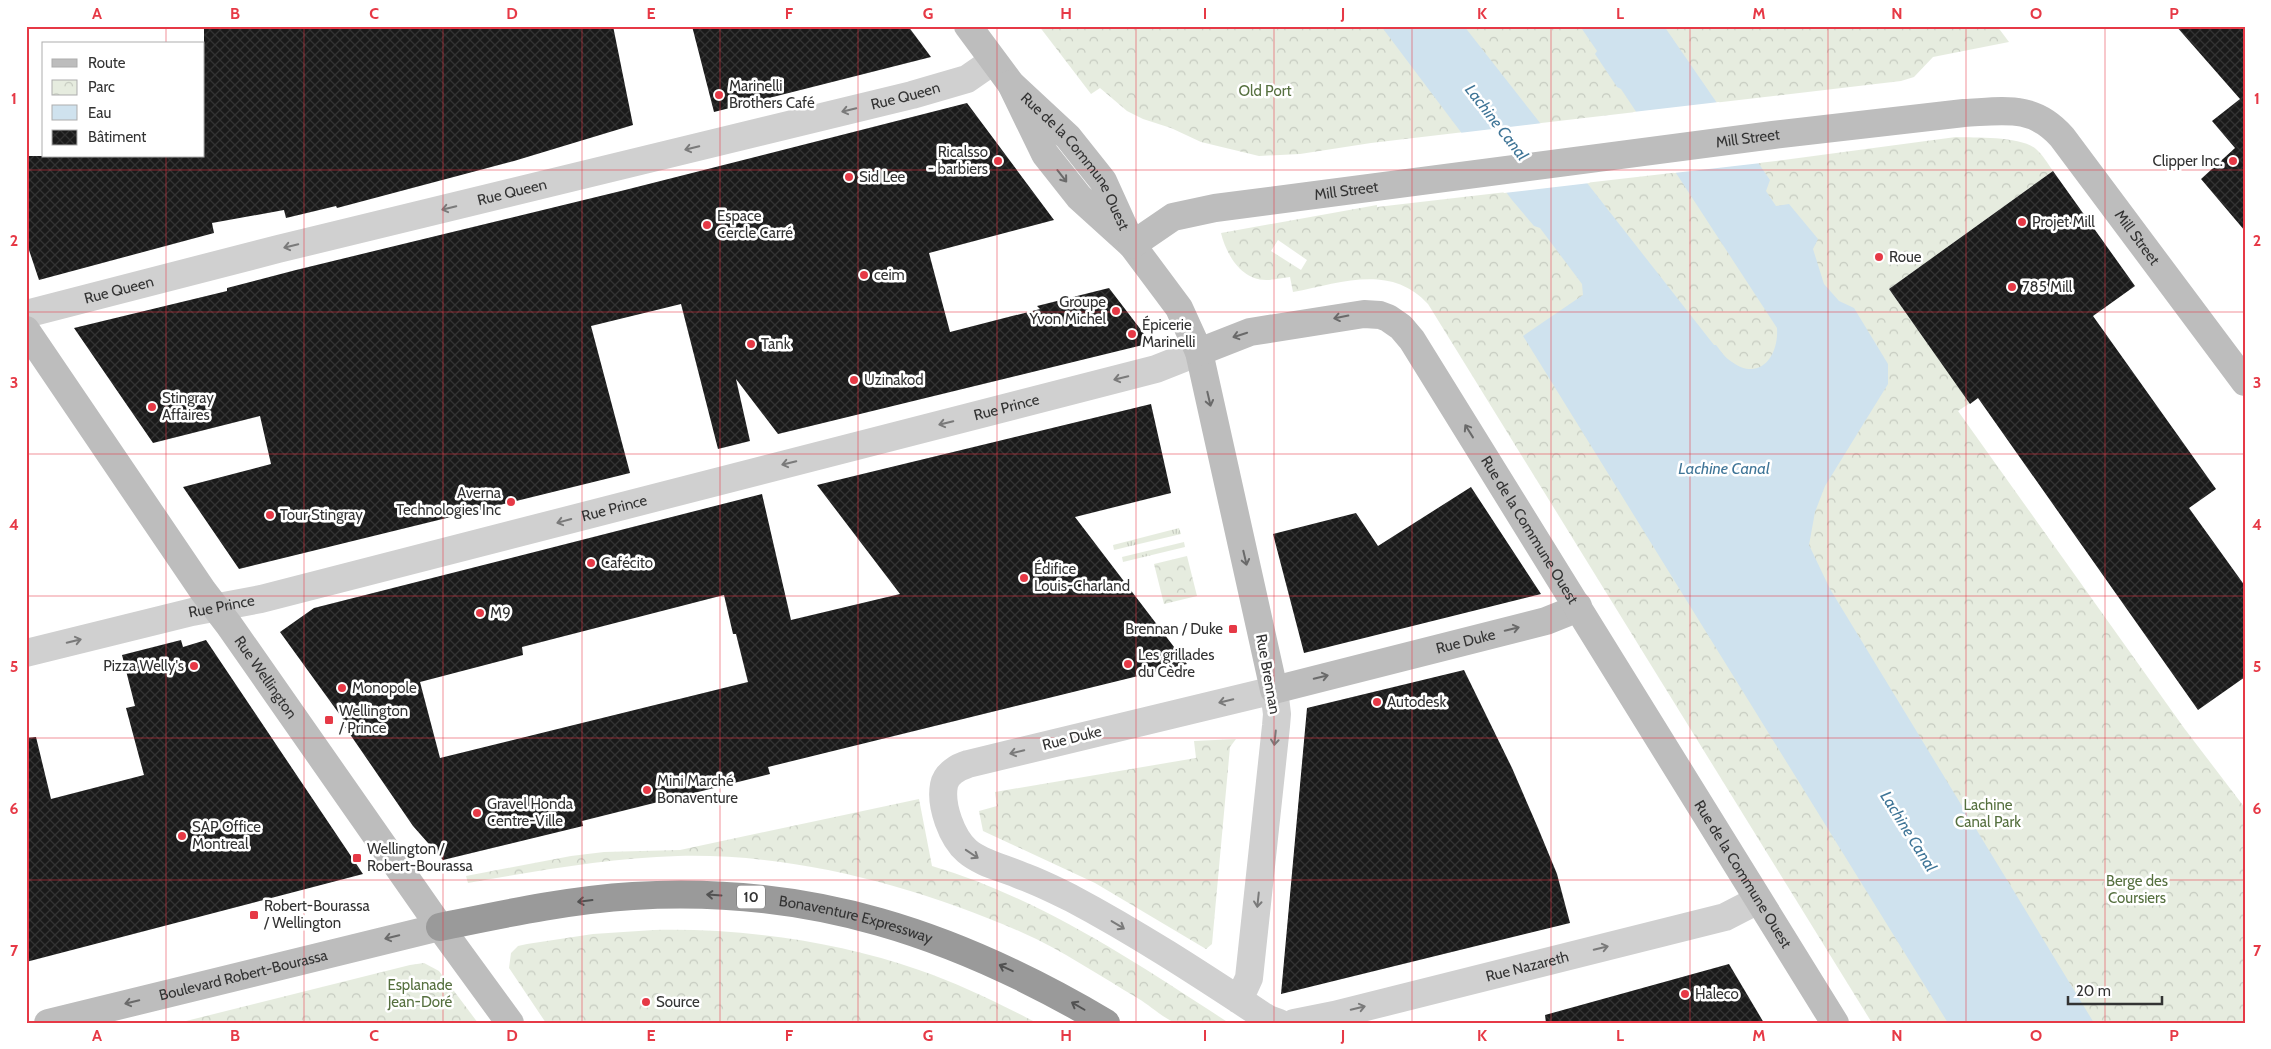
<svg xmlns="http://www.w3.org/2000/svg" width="2271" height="1049" viewBox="0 0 2271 1049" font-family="Cabin,sans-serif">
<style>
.grass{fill:url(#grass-tufts)}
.park{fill:url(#park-crowns);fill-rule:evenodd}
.water{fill:#cfe2ee}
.pier{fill:#fff}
.building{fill:url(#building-cross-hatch);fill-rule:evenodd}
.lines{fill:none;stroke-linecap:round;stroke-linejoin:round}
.street{stroke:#d0d0d0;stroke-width:28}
.secondary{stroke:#bdbdbd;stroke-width:28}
.highway{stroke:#9a9a9a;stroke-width:28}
.oneway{stroke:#7a7a7a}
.oneway2{stroke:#6a6a6a}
.oneway3{stroke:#525252}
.grid{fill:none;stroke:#e63946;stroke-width:1;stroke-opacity:0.55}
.poi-dot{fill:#e63946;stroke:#fff;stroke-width:2}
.labels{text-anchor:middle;stroke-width:5;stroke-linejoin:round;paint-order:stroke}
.shield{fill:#fff;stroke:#707070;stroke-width:1}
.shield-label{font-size:14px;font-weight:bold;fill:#333}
.poi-label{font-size:15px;fill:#333;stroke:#fff;text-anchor:start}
.park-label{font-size:15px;fill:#56703f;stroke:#fff}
.street-label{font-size:15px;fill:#333;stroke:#fff}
.water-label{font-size:16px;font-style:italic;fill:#3f7597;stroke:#fff}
.neatline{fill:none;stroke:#e63946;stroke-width:2}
.grid-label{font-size:16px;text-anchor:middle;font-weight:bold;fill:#e63946}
</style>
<defs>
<pattern id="grass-tufts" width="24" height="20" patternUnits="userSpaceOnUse" patternTransform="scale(1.25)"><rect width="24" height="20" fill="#e6ecdf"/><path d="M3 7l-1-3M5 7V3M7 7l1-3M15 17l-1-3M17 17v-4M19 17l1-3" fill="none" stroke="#c6cbc0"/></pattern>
<pattern id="park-crowns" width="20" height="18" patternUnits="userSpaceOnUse" patternTransform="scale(1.25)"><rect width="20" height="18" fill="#e6ecdf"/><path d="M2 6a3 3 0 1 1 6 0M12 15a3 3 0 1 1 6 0" fill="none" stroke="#c6cbc0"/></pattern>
<pattern id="building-cross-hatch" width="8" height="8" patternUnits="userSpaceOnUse" patternTransform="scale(1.25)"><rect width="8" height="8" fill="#1a1a1a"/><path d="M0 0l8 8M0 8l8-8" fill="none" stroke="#333"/></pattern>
</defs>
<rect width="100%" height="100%" fill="#fff"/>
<g class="grass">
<polygon points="1179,528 1181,534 1114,550 1113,545"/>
<polygon points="1184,542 1185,547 1123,562 1122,557"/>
</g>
<g class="park">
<polygon points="1039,26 1997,26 2009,42 1933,57 1914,77 1901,81 1371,143 1300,154 1259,156 1201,142 1171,128 1143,119 1127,111 1100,88 1091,94"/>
<path d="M1956,137C1976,138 2021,136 2036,149C2043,155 2048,164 2053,171L1889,289L1970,403L1958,411L2184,728L2245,808V1023H1872L1428,304C1391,263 1340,283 1293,292L1290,277C1282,278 1274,280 1266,280C1241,280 1226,254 1221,233L1377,205V207L1776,161ZM1278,240L1307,260L1301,270L1271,251Z"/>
<polygon points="1187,556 1197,596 1164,604 1154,564"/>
<polygon points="1236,739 1230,747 1212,944 1206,949 1095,883 983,831 979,811 997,806 995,792 1196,758 1194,741"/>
<path d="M919,799L932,866C1040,898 1135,962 1229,1023C1215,1023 1188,1026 1176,1023C1166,1020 1149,1005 1139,999C1100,976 1062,950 1021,932C916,886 794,853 678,856C607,858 538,871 468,883L466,876L571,856L604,852L680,850Z"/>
<path d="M654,930C741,928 836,941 919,970C960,984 998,1003 1037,1023H546L509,968L511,953L518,946L527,944L593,934Z"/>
<polygon points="424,963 439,971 478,1023 178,1023 410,965"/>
</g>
<path class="water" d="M1381,26H1464L1714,345H1716C1721,351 1725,358 1732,362C1760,382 1779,356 1777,328L1633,107L1621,89L1617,87L1595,54L1597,51L1580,26H1664L1770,180L1766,191L1776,206L1789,204L1818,239L1813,249L1824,284L1839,301L1854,308L1888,364V384L1825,486L1815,512L1809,545L1830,589L2094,1023H1948L1523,336L1583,295L1582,284L1540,228L1534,226L1512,200Z"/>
<g class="pier">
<polygon points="1719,102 1761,163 1674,173 1633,112"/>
<polygon points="1543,123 1590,183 1504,193 1459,133"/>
</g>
<g class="building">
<polygon points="204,26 613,26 633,125 514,161 337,208 336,206 286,218 284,210 212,223 214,233 39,280 26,241 26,156 204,156"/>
<polygon points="692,26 908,26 931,57 714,112"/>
<polygon points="2176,26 2245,26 2245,231 2201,179 2235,148 2212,121 2240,99"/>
<polygon points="967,103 1054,220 929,253 950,332 1040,309 1037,306 1109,288 1151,343 778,434 736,379 750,441 718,449 681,304 591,326 630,473 239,569 183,487 271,464 260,416 153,443 74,328 227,291 227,288 296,270 625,190"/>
<polygon points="2053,171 2135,286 2093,316 2216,489 2189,508 2245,586 2245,677 2198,710 1978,398 1970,404 1889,289"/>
<path d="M1151,404L1171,493L1075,517L1187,664L768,767L770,774L582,821L583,826L443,860L413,826L345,727L348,726L280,632L314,608L762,494L791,620L900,594L817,485ZM724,595L733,634H736L748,682L440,758L420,682L523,655L522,647Z"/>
<polygon points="1471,487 1541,594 1304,653 1273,534 1356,513 1378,546"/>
<polygon points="181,640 183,647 206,640 363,874 26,962 26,738 36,737 51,799 144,775 126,708 135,706 122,655"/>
<polygon points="1464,670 1512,768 1538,828 1557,874 1570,923 1281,994 1307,708"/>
<polygon points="1729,964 1764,1023 1546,1023 1545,1015"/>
</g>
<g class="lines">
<g class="street">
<path id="s1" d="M26,314L278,249L912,95L967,79L993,61"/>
<path id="s2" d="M26,653L192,612L261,599L1156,369L1199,352"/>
<path d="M1239,1000L1249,978L1276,726L1277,714L1274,690L968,764C958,767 946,774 944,785C940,806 952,838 967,851C982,864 1005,868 1022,876C1039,882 1055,890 1071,898C1139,934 1204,977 1268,1019L1279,1023"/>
<path id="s3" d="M1294,1023L1334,1015L1725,917L1758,900"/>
</g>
<g class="secondary">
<path id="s4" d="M968,26L1011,84L1068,137L1103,181L1127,234"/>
<path id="s5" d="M1011,84L1045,154L1079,197L1132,245L1179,308L1199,352L1274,690L1546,621L1566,613L1578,606"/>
<path id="s6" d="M1132,245L1173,217L1215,208L1773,135L1964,113C2004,111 2033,104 2062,137L2245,382"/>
<path id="s7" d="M26,330L203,591L229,625L440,927L510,1023"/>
<path id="s8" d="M1199,352L1250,332L1364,314L1380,315L1388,318L1401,327L1412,340L1835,1023"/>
<path id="s9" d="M48,1023L440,927"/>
</g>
<path class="highway" id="s10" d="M440,927C504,914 568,900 633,896C810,885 956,934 1106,1023"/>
</g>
<defs><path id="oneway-shaft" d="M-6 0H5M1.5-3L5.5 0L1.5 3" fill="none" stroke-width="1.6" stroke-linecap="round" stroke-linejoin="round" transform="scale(1.25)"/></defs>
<g class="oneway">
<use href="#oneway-shaft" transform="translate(849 110) rotate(166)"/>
<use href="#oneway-shaft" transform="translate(692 148) rotate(166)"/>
<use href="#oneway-shaft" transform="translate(449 208) rotate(166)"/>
<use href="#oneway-shaft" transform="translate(291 246) rotate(166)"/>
<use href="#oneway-shaft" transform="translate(1121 378) rotate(166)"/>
<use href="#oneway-shaft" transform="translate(946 423) rotate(166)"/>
<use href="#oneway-shaft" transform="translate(789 463) rotate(166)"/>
<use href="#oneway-shaft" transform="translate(564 521) rotate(165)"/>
<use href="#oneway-shaft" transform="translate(74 641) rotate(-14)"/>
<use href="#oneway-shaft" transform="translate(1226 701) rotate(166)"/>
<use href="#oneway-shaft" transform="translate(1275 738) rotate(96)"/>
<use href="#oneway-shaft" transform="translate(1017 752) rotate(166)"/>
<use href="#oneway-shaft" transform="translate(972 854) rotate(34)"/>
<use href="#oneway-shaft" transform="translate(1258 900) rotate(96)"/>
<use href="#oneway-shaft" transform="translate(1118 925) rotate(31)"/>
<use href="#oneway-shaft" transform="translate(1601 948) rotate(-14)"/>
<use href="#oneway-shaft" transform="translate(1358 1008) rotate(-14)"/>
</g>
<g class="oneway2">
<use href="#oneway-shaft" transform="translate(1062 176) rotate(52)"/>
<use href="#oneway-shaft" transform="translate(1341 317) rotate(169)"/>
<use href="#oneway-shaft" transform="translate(1240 335) rotate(162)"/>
<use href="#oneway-shaft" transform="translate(1209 399) rotate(77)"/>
<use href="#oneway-shaft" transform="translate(1469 431) rotate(-122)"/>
<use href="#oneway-shaft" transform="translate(1245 558) rotate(77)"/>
<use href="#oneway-shaft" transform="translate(1512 629) rotate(-14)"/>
<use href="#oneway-shaft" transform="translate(1321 677) rotate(-14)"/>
<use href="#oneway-shaft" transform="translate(392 937) rotate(166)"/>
<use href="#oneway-shaft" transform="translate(132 1002) rotate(166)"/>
</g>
<g class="oneway3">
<use href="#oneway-shaft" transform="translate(714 895) rotate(-176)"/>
<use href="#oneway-shaft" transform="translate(585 901) rotate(173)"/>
<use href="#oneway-shaft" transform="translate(1006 968) rotate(-155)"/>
<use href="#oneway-shaft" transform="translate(1078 1006) rotate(-150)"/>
</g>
<path class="grid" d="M166,26V44M304,26V1023M443,26V1023M582,26V1023M720,26V1023M858,26V1023M997,26V1023M1136,26V1023M1274,26V1023M1412,26V1023M1551,26V1023M1690,26V1023M1828,26V1023M1966,26V1023M2105,26V1023M166,156V1023M26,170H2245M26,312H2245M26,454H2245M26,596H2245M26,738H2245M26,880H2245"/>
<g class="poi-dot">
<circle cx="719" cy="95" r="5"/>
<circle cx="998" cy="161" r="5"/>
<circle cx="2233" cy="161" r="5"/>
<circle cx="849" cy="177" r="5"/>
<circle cx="2022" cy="222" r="5"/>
<circle cx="707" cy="225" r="5"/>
<circle cx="1879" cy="257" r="5"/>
<circle cx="864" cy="275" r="5"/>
<circle cx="2012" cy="287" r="5"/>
<circle cx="1116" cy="311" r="5"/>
<circle cx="1132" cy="334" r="5"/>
<circle cx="751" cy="344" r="5"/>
<circle cx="854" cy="380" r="5"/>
<circle cx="152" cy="407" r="5"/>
<circle cx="511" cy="502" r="5"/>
<circle cx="270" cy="515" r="5"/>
<circle cx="591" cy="563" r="5"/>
<circle cx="1024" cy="578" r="5"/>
<circle cx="480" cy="613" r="5"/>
<rect x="1228" y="624" width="10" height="10" rx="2.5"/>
<circle cx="1128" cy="664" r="5"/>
<circle cx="194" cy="666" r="5"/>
<circle cx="342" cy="688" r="5"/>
<circle cx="1377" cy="702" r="5"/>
<rect x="324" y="715" width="10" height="10" rx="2.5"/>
<circle cx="647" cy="790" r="5"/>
<circle cx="477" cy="813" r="5"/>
<circle cx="182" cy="836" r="5"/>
<rect x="352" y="853" width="10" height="10" rx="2.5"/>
<rect x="249" y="910" width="10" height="10" rx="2.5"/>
<circle cx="1685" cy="994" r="5"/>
<circle cx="646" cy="1002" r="5"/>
</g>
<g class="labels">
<rect class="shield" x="737" y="885.5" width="28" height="23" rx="4"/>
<g class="shield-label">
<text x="751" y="902">10</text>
</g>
<g class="poi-label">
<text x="729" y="91">Marinelli<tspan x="729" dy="17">Brothers Café</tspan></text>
<text x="988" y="157" text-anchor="end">Ricalsso<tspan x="988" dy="17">- barbiers</tspan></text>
<text x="2223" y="166" text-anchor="end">Clipper Inc.</text>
<text x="859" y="182">Sid Lee</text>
<text x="717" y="221">Espace<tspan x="717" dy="17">Cercle Carré</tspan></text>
<text x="2032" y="227">Projet Mill</text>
<text x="1889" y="262">Roue</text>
<text x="874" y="280">ceim</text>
<text x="2022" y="292">785 Mill</text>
<text x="1106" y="307" text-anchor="end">Groupe<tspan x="1106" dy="17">Yvon Michel</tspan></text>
<text x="1142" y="330">Épicerie<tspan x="1142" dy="17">Marinelli</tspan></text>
<text x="761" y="349">Tank</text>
<text x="864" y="385">Uzinakod</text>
<text x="162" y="403">Stingray<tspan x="162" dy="17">Affaires</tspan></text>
<text x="501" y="498" text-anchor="end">Averna<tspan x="501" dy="17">Technologies Inc</tspan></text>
<text x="280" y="520">Tour Stingray</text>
<text x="601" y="568">Cafécito</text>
<text x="1034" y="574">Édifice<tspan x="1034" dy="17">Louis-Charland</tspan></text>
<text x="490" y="618">M9</text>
<text x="1223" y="634" text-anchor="end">Brennan / Duke</text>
<text x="1138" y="660">Les grillades<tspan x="1138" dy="17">du Cèdre</tspan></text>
<text x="184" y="671" text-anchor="end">Pizza Welly's</text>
<text x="352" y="693">Monopole</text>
<text x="1387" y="707">Autodesk</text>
<text x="339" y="716">Wellington<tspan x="339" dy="17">/ Prince</tspan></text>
<text x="657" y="786">Mini Marché<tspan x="657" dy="17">Bonaventure</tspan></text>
<text x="487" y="809">Gravel Honda<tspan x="487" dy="17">Centre-Ville</tspan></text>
<text x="192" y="832">SAP Office<tspan x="192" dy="17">Montreal</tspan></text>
<text x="367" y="854">Wellington /<tspan x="367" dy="17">Robert-Bourassa</tspan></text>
<text x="264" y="911">Robert-Bourassa<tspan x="264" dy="17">/ Wellington</tspan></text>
<text x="1695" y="999">Haleco</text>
<text x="656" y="1007">Source</text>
</g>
<g class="park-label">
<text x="1265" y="96">Old Port</text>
<text x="1988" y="810">Lachine<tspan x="1988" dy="17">Canal Park</tspan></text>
<text x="2137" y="886">Berge des<tspan x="2137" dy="17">Coursiers</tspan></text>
<text x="420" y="990">Esplanade<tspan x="420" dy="17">Jean-Doré</tspan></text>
</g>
<g class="street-label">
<text dy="5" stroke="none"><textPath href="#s1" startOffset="906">Rue Queen</textPath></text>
<text dy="5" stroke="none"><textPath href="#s6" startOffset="630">Mill Street</textPath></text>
<text dy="5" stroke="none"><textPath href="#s4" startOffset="174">Rue de la Commune Ouest</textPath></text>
<text dy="5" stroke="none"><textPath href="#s6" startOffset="225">Mill Street</textPath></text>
<text dy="5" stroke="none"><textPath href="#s1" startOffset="501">Rue Queen</textPath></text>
<text dy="5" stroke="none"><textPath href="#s6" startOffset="1079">Mill Street</textPath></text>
<text dy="5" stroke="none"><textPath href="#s1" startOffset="96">Rue Queen</textPath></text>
<text dy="5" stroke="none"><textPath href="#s2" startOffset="1011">Rue Prince</textPath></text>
<text dy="5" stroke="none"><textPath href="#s2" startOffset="606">Rue Prince</textPath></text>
<text dy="5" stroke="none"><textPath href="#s8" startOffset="451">Rue de la Commune Ouest</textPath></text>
<text dy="5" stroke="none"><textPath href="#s2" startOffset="201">Rue Prince</textPath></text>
<text dy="5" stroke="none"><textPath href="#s5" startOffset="875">Rue Duke</textPath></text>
<text transform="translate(1268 674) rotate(80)" y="5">Rue Brennan</text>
<text dy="5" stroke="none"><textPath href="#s7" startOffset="422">Rue Wellington</textPath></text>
<text transform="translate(1072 738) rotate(-14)" y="5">Rue Duke</text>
<text dy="5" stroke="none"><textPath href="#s8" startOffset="856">Rue de la Commune Ouest</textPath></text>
<text dy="5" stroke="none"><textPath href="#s10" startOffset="421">Bonaventure Expressway</textPath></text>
<text dy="5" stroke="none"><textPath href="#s3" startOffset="240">Rue Nazareth</textPath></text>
<text dy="5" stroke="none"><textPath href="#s9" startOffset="201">Boulevard Robert-Bourassa</textPath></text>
</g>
<g class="water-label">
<text transform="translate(1497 122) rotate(52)" y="6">Lachine Canal</text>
<text x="1724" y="474">Lachine Canal</text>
<text transform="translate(1909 831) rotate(58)" y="6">Lachine Canal</text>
</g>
</g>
<rect width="2271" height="1049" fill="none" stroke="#ffffff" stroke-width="55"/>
<rect x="42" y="42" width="162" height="115" fill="#ffffff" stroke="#adadad"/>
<rect x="52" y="59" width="25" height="8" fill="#bdbdbd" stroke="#adadad"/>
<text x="88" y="68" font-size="15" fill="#333333">Route</text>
<rect x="52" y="80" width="25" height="15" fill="url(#park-crowns)" stroke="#adadad"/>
<text x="88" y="92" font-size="15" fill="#333333">Parc</text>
<rect x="52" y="105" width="25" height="15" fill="#cfe2ee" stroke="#adadad"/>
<text x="88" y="118" font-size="15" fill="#333333">Eau</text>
<rect x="52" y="130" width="25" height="15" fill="url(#building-cross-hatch)" stroke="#adadad"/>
<text x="88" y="142" font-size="15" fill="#333333">Bâtiment</text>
<path d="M2068 996v8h94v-8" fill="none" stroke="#333333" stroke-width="2.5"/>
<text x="2076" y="996" font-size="15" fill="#333333" stroke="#ffffff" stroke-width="4" paint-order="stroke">20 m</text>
<rect x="28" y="28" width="2216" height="994" class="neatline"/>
<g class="grid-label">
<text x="97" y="19">A</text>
<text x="235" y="19">B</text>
<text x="374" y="19">C</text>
<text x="512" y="19">D</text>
<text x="651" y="19">E</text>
<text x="789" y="19">F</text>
<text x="928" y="19">G</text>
<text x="1066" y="19">H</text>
<text x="1205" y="19">I</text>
<text x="1343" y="19">J</text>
<text x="1482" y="19">K</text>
<text x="1620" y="19">L</text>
<text x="1759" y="19">M</text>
<text x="1897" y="19">N</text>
<text x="2036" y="19">O</text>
<text x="2174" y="19">P</text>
<text x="14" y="104">1</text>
<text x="2257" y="104">1</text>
<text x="14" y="246">2</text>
<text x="2257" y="246">2</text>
<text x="14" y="388">3</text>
<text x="2257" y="388">3</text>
<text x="14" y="530">4</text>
<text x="2257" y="530">4</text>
<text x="14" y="672">5</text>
<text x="2257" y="672">5</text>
<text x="14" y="814">6</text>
<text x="2257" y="814">6</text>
<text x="14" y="956">7</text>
<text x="2257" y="956">7</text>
<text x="97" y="1041">A</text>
<text x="235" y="1041">B</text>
<text x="374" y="1041">C</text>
<text x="512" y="1041">D</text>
<text x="651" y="1041">E</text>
<text x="789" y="1041">F</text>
<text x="928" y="1041">G</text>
<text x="1066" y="1041">H</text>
<text x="1205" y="1041">I</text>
<text x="1343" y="1041">J</text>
<text x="1482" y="1041">K</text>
<text x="1620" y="1041">L</text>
<text x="1759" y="1041">M</text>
<text x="1897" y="1041">N</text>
<text x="2036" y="1041">O</text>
<text x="2174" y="1041">P</text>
</g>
</svg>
